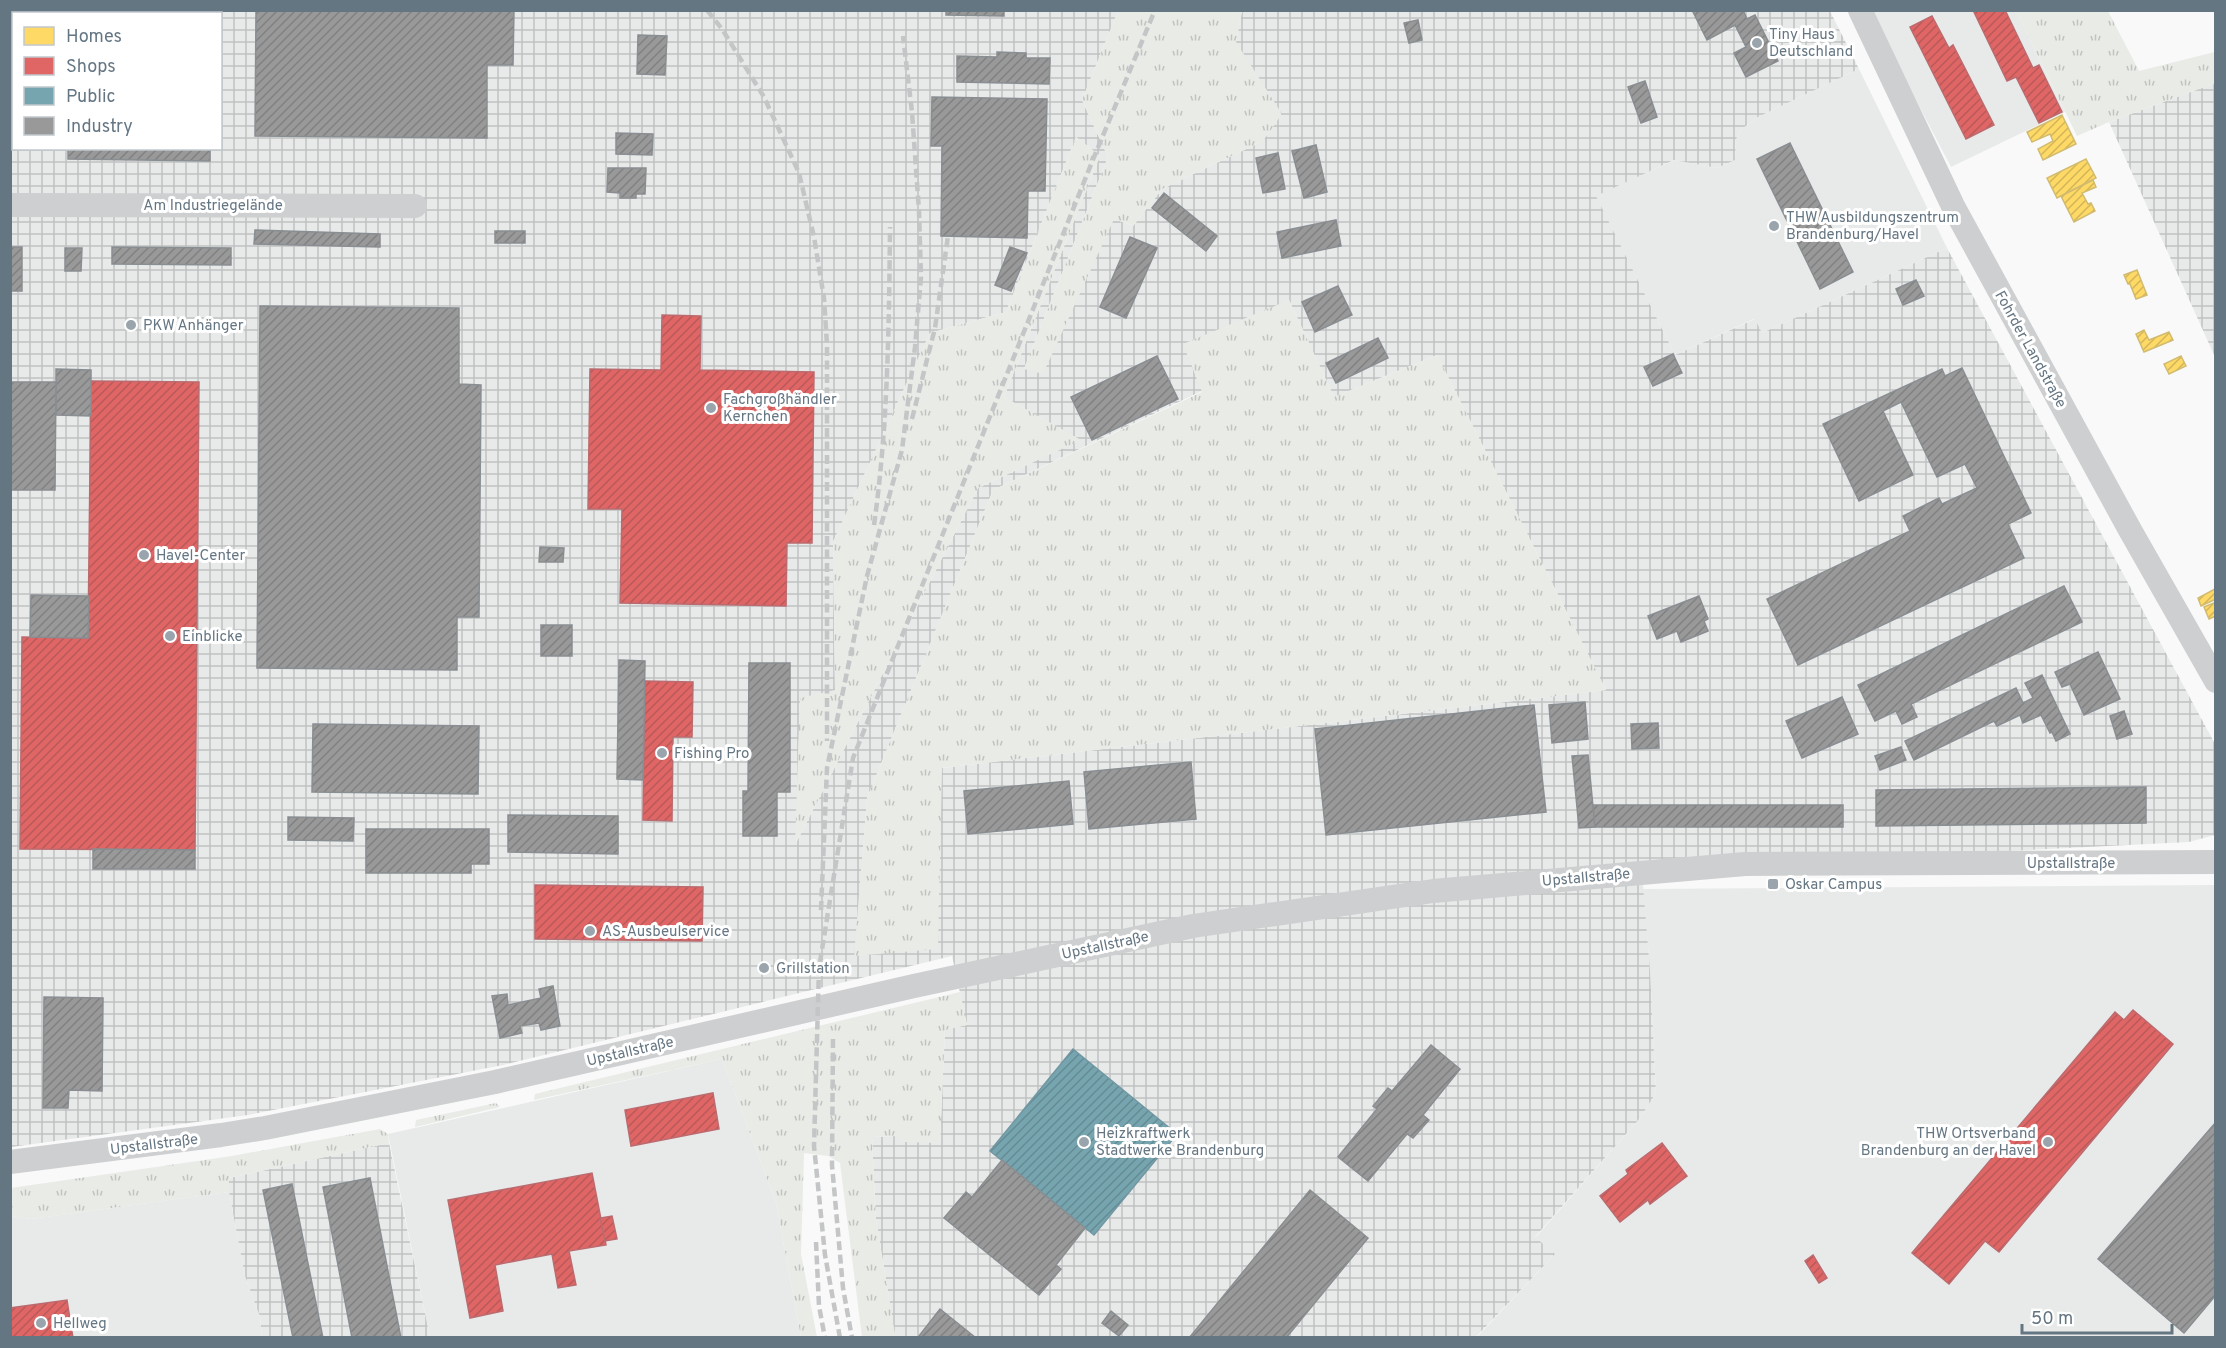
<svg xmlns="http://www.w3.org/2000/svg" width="2226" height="1348" viewBox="0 0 2226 1348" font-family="Overpass,sans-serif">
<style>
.built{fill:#e8e9e9}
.industrial{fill:url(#industrial-grid);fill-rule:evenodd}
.grass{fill:url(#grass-tufts)}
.homes{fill:url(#homes-hatch);stroke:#d1bb6f;stroke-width:1.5}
.shops{fill:url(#shops-hatch);stroke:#bb6b6f;stroke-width:1.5}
.public{fill:url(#public-hatch);stroke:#7197a2;stroke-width:1.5}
.industry{fill:url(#industry-hatch);stroke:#898e92;stroke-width:1.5}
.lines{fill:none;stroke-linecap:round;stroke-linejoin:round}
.minor{stroke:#cecfd0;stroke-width:24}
.rail{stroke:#c3c5c6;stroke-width:4.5;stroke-dasharray:9 4.5;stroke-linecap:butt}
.poi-dot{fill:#99a4ac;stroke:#fff;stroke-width:2}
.labels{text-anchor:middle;stroke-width:6;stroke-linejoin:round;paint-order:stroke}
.poi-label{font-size:15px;fill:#657683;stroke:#fff;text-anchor:start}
.street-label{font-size:15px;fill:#657683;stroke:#fff}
</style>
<defs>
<pattern id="industrial-grid" width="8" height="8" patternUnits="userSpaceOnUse" patternTransform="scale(1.5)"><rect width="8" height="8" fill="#e8e9e9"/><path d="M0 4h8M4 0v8" fill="none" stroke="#c0c1c2"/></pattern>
<pattern id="grass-tufts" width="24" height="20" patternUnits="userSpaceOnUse" patternTransform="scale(1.5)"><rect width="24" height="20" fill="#e8ebe6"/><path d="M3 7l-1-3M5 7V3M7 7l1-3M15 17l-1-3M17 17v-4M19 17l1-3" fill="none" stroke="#c0c3c0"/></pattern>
<pattern id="homes-hatch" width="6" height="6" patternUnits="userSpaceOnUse" patternTransform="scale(1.5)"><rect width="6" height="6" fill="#ffd966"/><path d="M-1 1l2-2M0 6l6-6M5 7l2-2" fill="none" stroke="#d2b559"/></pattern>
<pattern id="shops-hatch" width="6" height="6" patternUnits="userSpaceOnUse" patternTransform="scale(1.5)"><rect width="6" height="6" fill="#e06666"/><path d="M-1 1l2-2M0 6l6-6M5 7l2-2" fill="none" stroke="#b95959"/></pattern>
<pattern id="public-hatch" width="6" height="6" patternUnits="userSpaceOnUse" patternTransform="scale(1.5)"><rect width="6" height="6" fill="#76a5af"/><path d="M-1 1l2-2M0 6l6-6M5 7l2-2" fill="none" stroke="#648b94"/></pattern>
<pattern id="industry-hatch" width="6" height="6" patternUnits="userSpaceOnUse" patternTransform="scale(1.5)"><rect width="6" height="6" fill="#999"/><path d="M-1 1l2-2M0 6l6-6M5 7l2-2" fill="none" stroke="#808182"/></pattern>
</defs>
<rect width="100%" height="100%" fill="#f9f9f9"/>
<g class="built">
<polygon points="1878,10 2016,11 2065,112 1951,167 1871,14"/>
<polygon points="1859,69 1947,248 1762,333 1754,319 1675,355 1595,195 1675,160 1717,168 1735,160 1736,139 1743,128 1758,117"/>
<polygon points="2215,885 2215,1337 1476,1338 1555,1254 1535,1238 1640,1118 1656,1093 1650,970 1643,889"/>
<polygon points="722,1059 776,1203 801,1337 430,1337 388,1134"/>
<polygon points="229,1192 245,1276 260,1317 262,1337 11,1338 11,1216 31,1219"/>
</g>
<g class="industrial">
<path d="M10,11H1118L1082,100L1108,157L1024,369L1114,219L1133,226L1162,189L1263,141L1236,42L1242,11H1830L1859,69L1758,117L1743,128L1736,139L1735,160L1717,168L1674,160L1596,196L1675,355L1755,319L1762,333L1947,248L2215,744V835L2189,842L1745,864L1642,872L1650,970L1656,1093L1640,1118L1535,1237L1555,1254L1476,1337H897L895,1336L876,1219L872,1137L896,1136L940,1142L945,1029L967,1025L952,956L503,1065L248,1115L11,1147ZM14,14H220V148H14ZM1076,137L1100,156L1004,397L1080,440L978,488L796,843L800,698L835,691L833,542L930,333L1006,312ZM1289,300L1334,397L1437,355L1606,690L942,768L855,956L867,798L993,490L1202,391Z"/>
<polygon points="2215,83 2215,357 2109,122"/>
<polygon points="389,1143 430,1337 262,1337 260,1317 245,1276 229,1192 229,1178"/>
</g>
<g class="grass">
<polygon points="1118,11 1242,11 1236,42 1282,114 1263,141 1162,189 1133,226 1114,219 1043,374 1024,369 1108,157 1082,100"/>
<polygon points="2016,11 2108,11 2139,71 2215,52 2215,83 2109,122 2077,136"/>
<polygon points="1076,137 1100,156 1004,397 1081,440 978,488 795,845 800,698 835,690 833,542 930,333 1006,312"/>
<polygon points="1289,300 1334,397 1437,355 1606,690 942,768 938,949 854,956 867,798 993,490 1202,392 1183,344"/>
<polygon points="960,992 967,1025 945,1030 940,1143 903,1142 896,1136 872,1137 876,1219 895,1336 897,1337 862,1337 840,1163 828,1156 804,1153 801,1254 817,1337 801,1337 776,1203 722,1059 534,1100 535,1094"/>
<polygon points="496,1103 500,1107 415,1127 416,1120"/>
<polygon points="380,1129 388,1134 389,1143 229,1178 229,1192 31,1219 11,1216 11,1188 232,1156"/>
</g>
<g class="homes">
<polygon points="2062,115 2076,144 2043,160 2038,149 2053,141 2050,134 2032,142 2027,132"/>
<polygon points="2086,159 2096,178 2057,198 2047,178"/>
<polygon points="2093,180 2096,187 2082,193 2088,204 2091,203 2095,211 2074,222 2061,196"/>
<polygon points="2137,270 2147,295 2136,299 2130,284 2128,284 2124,275"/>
<polygon points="2144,330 2149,340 2169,332 2173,340 2144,352 2136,334"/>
<polygon points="2181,356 2186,366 2169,374 2164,364"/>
<polygon points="2215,589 2216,599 2201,606 2198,598"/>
<polygon points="2216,602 2216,616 2209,619 2204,607"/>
</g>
<g class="shops">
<polygon points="1973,10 2005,10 2033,68 2039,65 2062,112 2039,123 2016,77 2007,81"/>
<polygon points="1932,16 1949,48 1953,45 1994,125 1966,139 1910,27"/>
<polygon points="662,315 701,316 700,370 814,372 812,543 787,543 786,606 620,603 622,509 588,509 590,369 661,370"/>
<polygon points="91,381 199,382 195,850 20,849 22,637 88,638"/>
<polygon points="645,681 693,682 692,737 673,737 672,821 643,820"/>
<polygon points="535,885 703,887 702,941 535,939"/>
<polygon points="2133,1010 2173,1044 1999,1252 1985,1241 1949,1284 1912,1253 2115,1012 2124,1020"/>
<polygon points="713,1093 719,1129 631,1146 625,1110"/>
<polygon points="1662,1143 1687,1176 1650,1204 1648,1200 1620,1222 1600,1196 1628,1174 1626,1170"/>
<polygon points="592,1173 606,1245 569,1251 576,1285 558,1288 552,1254 495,1265 503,1311 470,1318 448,1200"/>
<polygon points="612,1216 617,1239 605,1241 600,1218"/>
<polygon points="1813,1255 1827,1278 1819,1283 1805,1261"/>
<polygon points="67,1300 73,1338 10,1338 10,1308"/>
</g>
<polygon class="public" points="1073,1049 1177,1134 1094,1235 990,1151"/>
<g class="industry">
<polygon points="11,10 133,10 133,14 14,14 14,41 12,41"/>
<polygon points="256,10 514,10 513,65 487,65 487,138 255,136"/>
<polygon points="946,10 1004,10 1004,16 946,15"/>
<polygon points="1692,10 1743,10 1747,19 1755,15 1778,61 1746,77 1734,53 1746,47 1735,25 1707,40"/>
<polygon points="1418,20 1422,40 1409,43 1404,23"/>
<polygon points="638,35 667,36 665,75 637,74"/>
<polygon points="997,52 1026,53 1026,58 1050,58 1049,84 957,82 957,56 997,57"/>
<polygon points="1645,81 1657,117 1641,123 1628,87"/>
<polygon points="932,97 1047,99 1045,191 1028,191 1027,238 941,236 942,146 931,146"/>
<polygon points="616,133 653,134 652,155 616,154"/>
<polygon points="1790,143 1853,272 1820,289 1757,159"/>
<polygon points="1316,145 1327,192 1304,198 1292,151"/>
<polygon points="68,148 210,148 210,161 68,159"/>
<polygon points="1278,153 1285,189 1263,193 1256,158"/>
<polygon points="608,168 646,168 645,194 636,194 636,198 620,198 620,193 607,192"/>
<polygon points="1164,193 1217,236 1206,251 1152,208"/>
<polygon points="1336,220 1341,246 1282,258 1277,232"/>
<polygon points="255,230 380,234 380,247 254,244"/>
<rect x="495" y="231" width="30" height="12"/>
<polygon points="1130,237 1157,248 1126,318 1100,307"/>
<rect x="10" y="247" width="12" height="44"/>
<polygon points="112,247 231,248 231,265 112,264"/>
<polygon points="1010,247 1027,253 1011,291 995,285"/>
<polygon points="65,248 82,248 81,271 65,271"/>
<polygon points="1916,280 1924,296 1903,305 1896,289"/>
<polygon points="1338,286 1352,315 1315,332 1302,302"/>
<polygon points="260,306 459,308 459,384 481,385 479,617 457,617 457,670 257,668"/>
<polygon points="1378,338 1388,358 1336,383 1326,363"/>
<polygon points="1673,354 1682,373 1653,386 1644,367"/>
<polygon points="1157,356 1178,399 1092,440 1071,397"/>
<polygon points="1962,368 2031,513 2008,524 2024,558 1798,665 1767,599 1910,531 1903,516 1939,498 1942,504 1977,488 1965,464 1937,477 1901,402 1883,411 1913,475 1859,501 1823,424 1942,369 1945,376"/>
<polygon points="56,369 91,370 91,416 56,415"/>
<polygon points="10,382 56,382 55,490 10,490"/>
<polygon points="540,547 564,548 563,562 539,562"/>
<polygon points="2064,586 2082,622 1911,704 1917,717 1902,724 1896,711 1875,721 1858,685"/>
<polygon points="31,595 89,596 88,638 30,637"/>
<polygon points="1699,596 1708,619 1704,621 1708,631 1681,642 1677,631 1657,639 1648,616"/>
<rect x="541" y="625" width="31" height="31"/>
<polygon points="2098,652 2120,699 2084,715 2070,684 2062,687 2055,672"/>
<polygon points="619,660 645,661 643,780 617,779"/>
<polygon points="749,663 790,663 790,792 777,792 777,836 743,836 743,791 748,791"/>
<polygon points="2042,675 2070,734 2056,741 2052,732 2050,733 2041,715 2023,723 2020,715 1997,726 1994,721 1914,760 1905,741 2016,688 2023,703 2033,698 2025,683"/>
<polygon points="1842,697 1858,734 1802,758 1786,721"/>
<polygon points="1585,702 1588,739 1552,743 1549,705"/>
<polygon points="1534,705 1546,812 1326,835 1315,729"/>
<polygon points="2124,711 2132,734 2117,739 2110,716"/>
<polygon points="1658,723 1659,748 1632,749 1631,724"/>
<polygon points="313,724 479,726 478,794 312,792"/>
<polygon points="1901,747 1906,760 1880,770 1875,756"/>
<polygon points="1588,755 1595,827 1579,828 1572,756"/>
<polygon points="1191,762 1196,819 1089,829 1084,772"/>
<polygon points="1069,781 1073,824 968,834 964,791"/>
<polygon points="2146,787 2146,823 1876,826 1876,790"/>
<polygon points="1593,805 1843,805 1843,827 1595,827"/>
<polygon points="508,815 618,816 618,854 508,852"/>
<polygon points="288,817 354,818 353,841 288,840"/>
<polygon points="366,829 489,829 489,864 471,864 471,873 366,873"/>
<polygon points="93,849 195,850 195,869 93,869"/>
<polygon points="553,986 560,1026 541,1030 539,1023 520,1026 522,1033 500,1038 492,996 507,994 508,1005 541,998 539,989"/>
<polygon points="44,997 103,998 102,1091 69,1090 68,1108 43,1108"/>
<polygon points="1431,1045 1460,1069 1423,1115 1429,1120 1413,1138 1407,1134 1368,1181 1338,1157 1377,1109 1373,1106 1388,1088 1392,1091"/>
<polygon points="2216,1122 2216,1295 2184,1333 2098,1259"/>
<polygon points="1002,1160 1085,1228 1056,1265 1061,1269 1039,1295 944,1218 966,1192 972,1197"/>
<polygon points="370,1178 401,1338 352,1338 323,1187"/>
<polygon points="292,1184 323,1338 293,1338 263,1190"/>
<polygon points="1310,1190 1368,1238 1286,1338 1189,1338"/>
<polygon points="940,1309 976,1338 921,1338 919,1336"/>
<polygon points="1111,1311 1128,1325 1119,1336 1102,1323"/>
</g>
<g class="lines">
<g class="minor">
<polyline points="1860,10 1953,206 2130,530 2216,681"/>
<polyline points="10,205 415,206"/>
<polyline points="10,1162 221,1135 265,1128 495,1082 914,986 1193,926 1433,891 1745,864 2216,862"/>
</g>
<g class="rail">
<polyline points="707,10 722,29 764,97 799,173 814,237 824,298 827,345 827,741"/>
<polyline points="912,419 935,328 948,236"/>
<path d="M874,525C888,426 889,326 890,227"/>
<polyline points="821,910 827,768 867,576 902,450 915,347 921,277 919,211 912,112 903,36"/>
<polyline points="833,1039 832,1165 843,1288 852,1338"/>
<polyline points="816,1242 819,1306 825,1338"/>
<polyline points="840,1338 825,1255 814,1146 819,968 853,758 1092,162 1155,10"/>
</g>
</g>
<g class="poi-dot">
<circle cx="1757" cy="43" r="6"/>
<circle cx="1774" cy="226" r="6"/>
<circle cx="131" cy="325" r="6"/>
<circle cx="711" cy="408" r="6"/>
<circle cx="144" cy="555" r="6"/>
<circle cx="170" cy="636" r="6"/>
<circle cx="662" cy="753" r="6"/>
<rect x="1767" y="878" width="12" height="12" rx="3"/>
<circle cx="590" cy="931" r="6"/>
<circle cx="764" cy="968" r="6"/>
<circle cx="1084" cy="1142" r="6"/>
<circle cx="2048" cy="1142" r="6"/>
<circle cx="41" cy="1323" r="6"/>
</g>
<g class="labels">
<g class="poi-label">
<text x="1769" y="39">Tiny Haus<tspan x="1769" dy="17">Deutschland</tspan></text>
<text x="1786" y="222">THW Ausbildungszentrum<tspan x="1786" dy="17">Brandenburg/Havel</tspan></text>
<text x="143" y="330">PKW Anhänger</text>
<text x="723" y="404">Fachgroßhändler<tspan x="723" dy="17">Kernchen</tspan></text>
<text x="156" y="560">Havel-Center</text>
<text x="182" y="641">Einblicke</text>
<text x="674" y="758">Fishing Pro</text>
<text x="1785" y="889">Oskar Campus</text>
<text x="602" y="936">AS-Ausbeulservice</text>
<text x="776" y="973">Grillstation</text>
<text x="1096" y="1138">Heizkraftwerk<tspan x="1096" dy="17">Stadtwerke Brandenburg</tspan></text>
<text x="2036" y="1138" text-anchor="end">THW Ortsverband<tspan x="2036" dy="17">Brandenburg an der Havel</tspan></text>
<text x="53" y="1328">Hellweg</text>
</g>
<g class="street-label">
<text x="213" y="210">Am Industriegelände</text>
<text transform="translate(2031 349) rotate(61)" y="5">Fohrder Landstraße</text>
<text x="2071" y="868">Upstallstraße</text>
<text transform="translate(1586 877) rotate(-5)" y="5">Upstallstraße</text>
<text transform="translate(1105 945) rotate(-12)" y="5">Upstallstraße</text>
<text transform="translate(630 1051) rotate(-13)" y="5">Upstallstraße</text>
<text transform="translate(154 1144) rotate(-7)" y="5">Upstallstraße</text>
</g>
</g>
<rect width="2226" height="1348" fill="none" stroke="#657683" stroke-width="24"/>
<rect x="12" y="12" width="210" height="138" fill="#ffffff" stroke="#c1c8cd" stroke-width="1.5"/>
<rect x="24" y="27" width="30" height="18" fill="#ffd966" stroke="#c1c8cd" stroke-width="1.5"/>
<text x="66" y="42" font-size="18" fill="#657683">Homes</text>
<rect x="24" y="57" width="30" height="18" fill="#e06666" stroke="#c1c8cd" stroke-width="1.5"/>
<text x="66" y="72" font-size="18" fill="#657683">Shops</text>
<rect x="24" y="87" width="30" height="18" fill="#76a5af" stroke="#c1c8cd" stroke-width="1.5"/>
<text x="66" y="102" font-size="18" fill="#657683">Public</text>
<rect x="24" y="117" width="30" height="18" fill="#999999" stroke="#c1c8cd" stroke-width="1.5"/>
<text x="66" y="132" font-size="18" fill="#657683">Industry</text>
<path d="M2022 1324v9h150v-9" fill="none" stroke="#657683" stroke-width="3"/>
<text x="2031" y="1324" font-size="18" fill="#657683" stroke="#ffffff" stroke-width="4.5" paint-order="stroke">50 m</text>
</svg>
